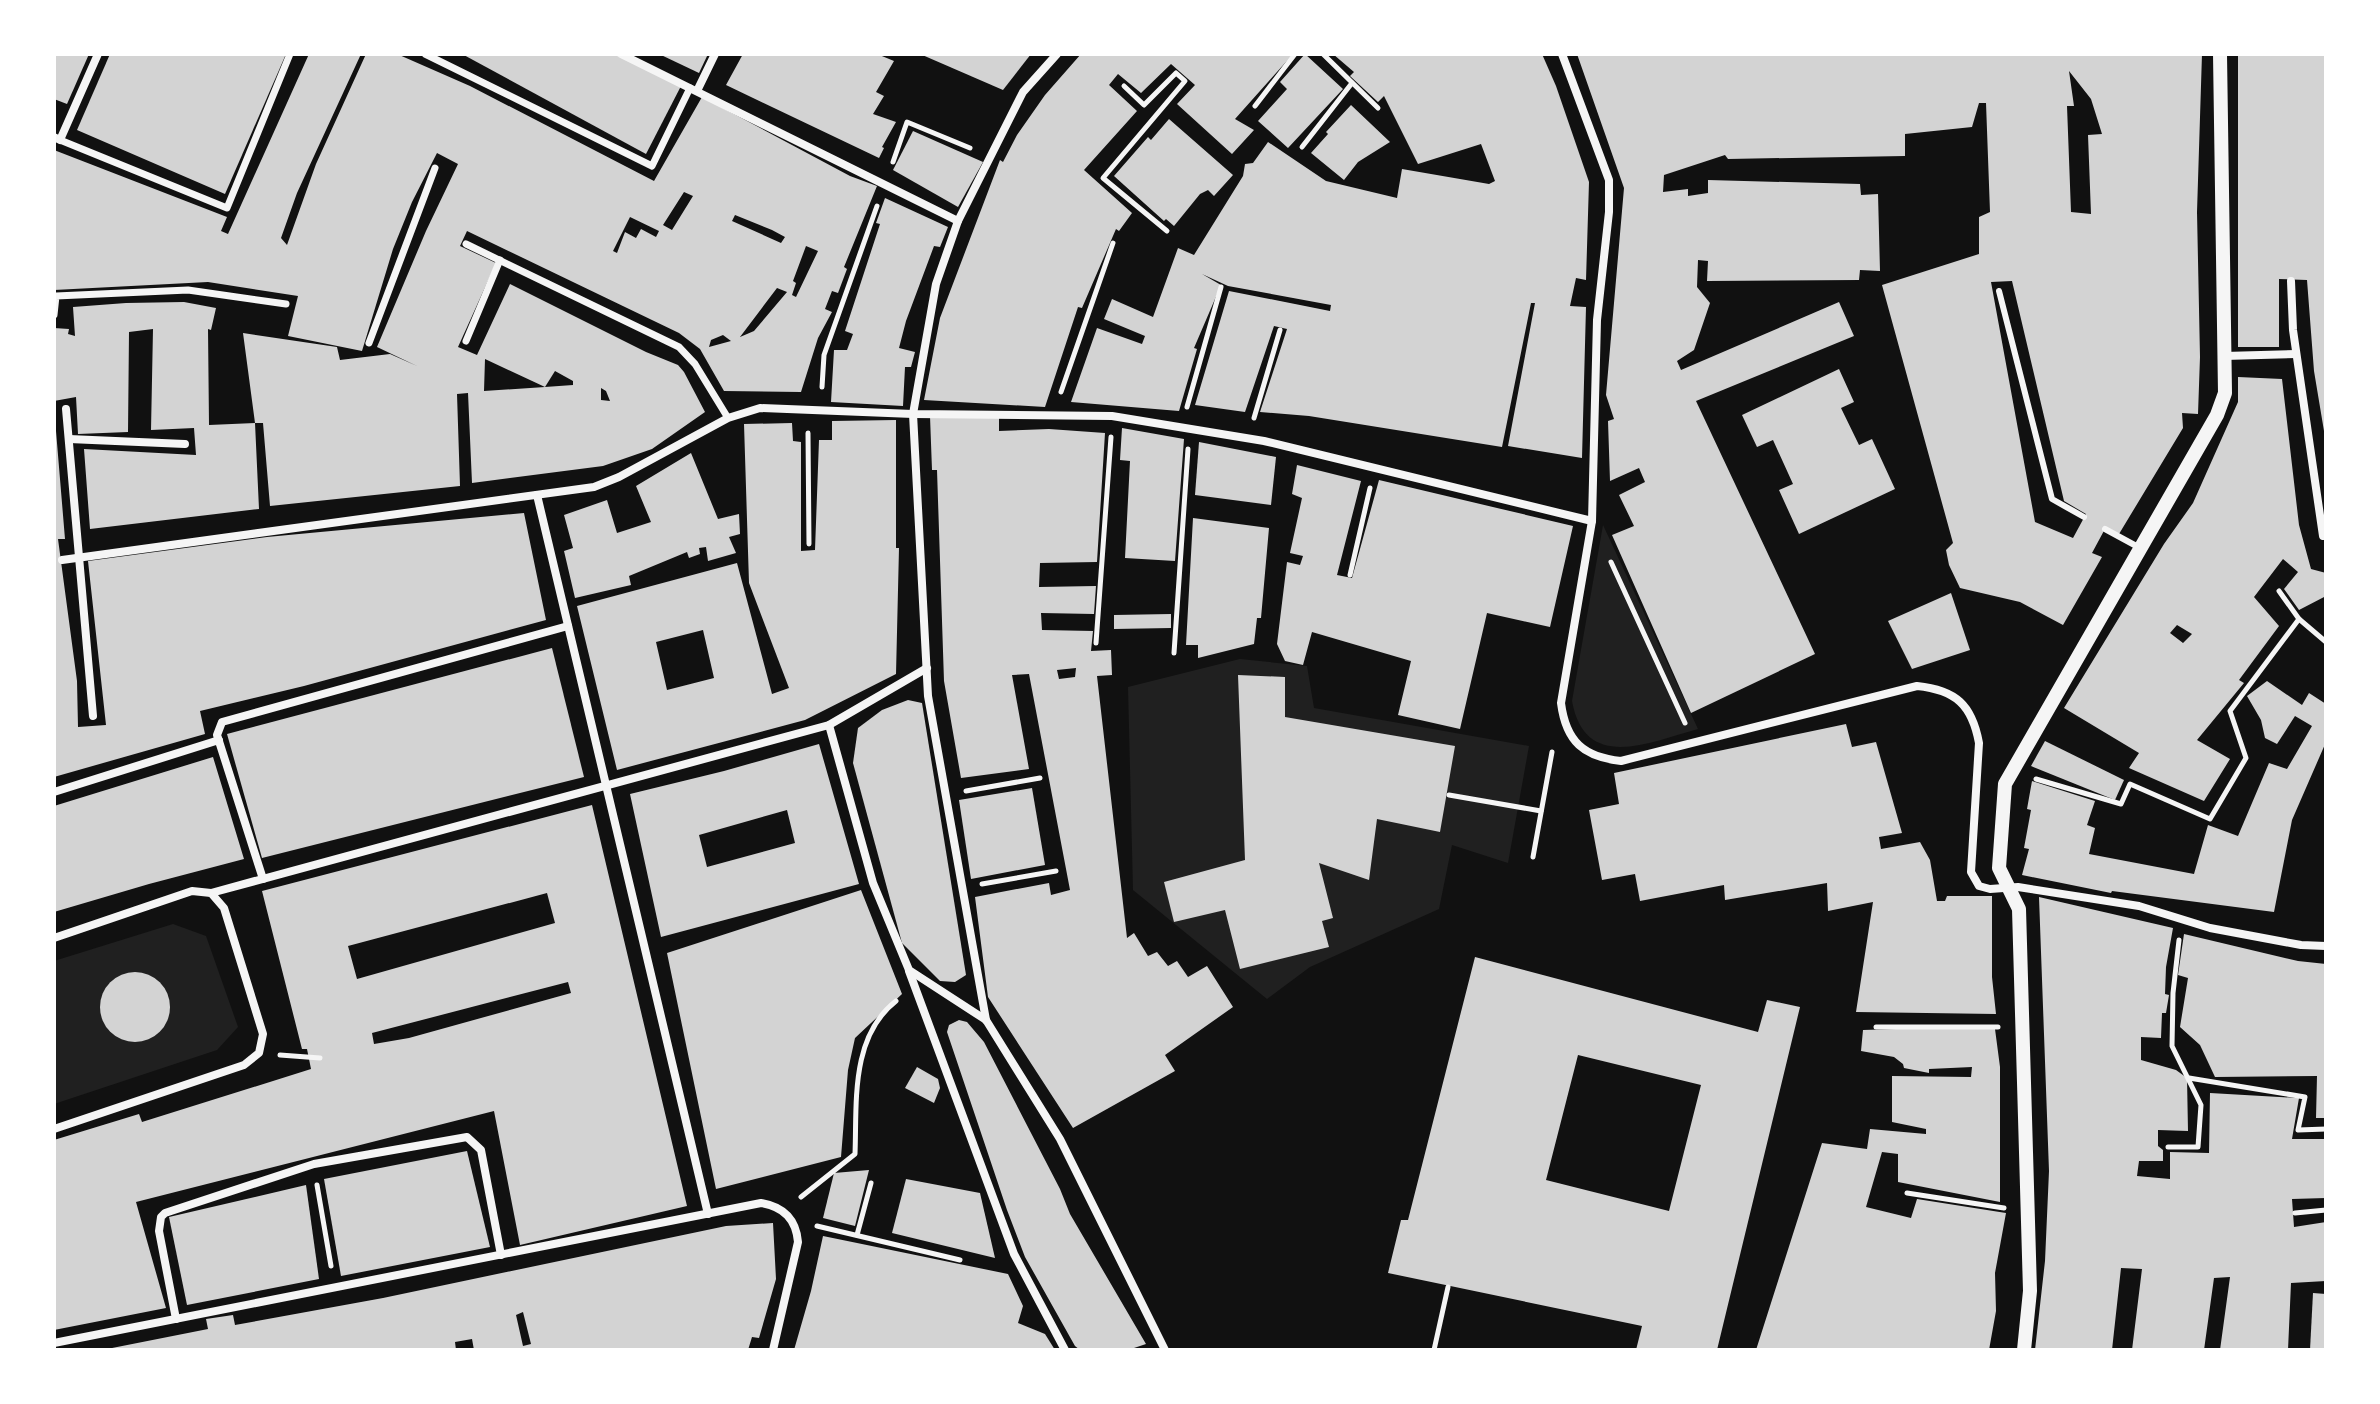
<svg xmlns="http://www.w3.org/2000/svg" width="2380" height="1404" viewBox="0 0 2380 1404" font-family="Jost,sans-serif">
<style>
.green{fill:#202020}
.building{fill:#d3d3d3;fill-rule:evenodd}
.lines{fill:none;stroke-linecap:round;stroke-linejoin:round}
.path{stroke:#f5f5f5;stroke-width:5}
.service{stroke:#f5f5f5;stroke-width:6}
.pedestrian{stroke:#f5f5f5;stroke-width:7}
.minor{stroke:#f5f5f5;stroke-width:8}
.tertiary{stroke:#f5f5f5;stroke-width:14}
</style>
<rect width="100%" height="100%" fill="#111"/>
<g class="green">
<path d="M1603,525L1698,729C1650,742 1585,773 1572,701Z"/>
<polygon points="1240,659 1307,666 1314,708 1529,746 1508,863 1452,845 1439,909 1310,967 1267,999 1133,890 1128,687"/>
<polygon points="173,924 206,936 238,1027 217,1050 54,1104 54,961"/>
</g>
<g class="building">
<polygon points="54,54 89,54 67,104 54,99"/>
<polygon points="110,54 286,54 225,194 77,130"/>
<path d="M309,54H361L297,193L281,238L287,245L316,164L366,54H397L470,86L654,181L702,97L850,176L877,186L844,267L847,269L838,293L832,291L825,309L832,312L818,338L801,392L724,391L700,349L679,333L467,231L460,246L496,263L458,347L477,355L510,284L646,352L678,365L684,372L705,412L652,449L603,466L472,483L468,393L457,394L460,486L270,506L263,423H255L243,333L337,347L340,360L390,354L417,366L377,347L426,231L458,164L437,153L412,202L393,249L362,351L288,336L298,296L208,282L54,290V150L227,217L221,231L228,234ZM684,192L693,196L672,230L663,225ZM735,215L772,230L785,237L781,243L732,221ZM630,217L659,231L656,237L641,229L636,238L625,232L617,253L613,251ZM806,246L818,251L796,297L792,295L796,283L793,281ZM777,288L787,292L754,331L740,337ZM723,335L731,341L709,347L711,340ZM485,359L545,387L555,371L573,381V385L545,387L484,391ZM601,388L606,391L610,401L601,400Z"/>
<polygon points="462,54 614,54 681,86 646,154"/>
<polygon points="659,54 708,54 699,73"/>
<polygon points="743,54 877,54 894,61 876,92 884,96 873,114 896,122 882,147 884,148 879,158 726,85"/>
<polygon points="920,54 1031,54 1003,90"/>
<polygon points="1081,54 1293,54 1235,119 1254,130 1232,154 1177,104 1195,85 1171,64 1141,93 1118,74 1109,85 1137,111 1084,170 1132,213 1119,231 1116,229 1082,308 1078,307 1045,407 924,400 940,318 1000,160 1003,162 1017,135 1045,95"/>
<polygon points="1305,54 1343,89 1288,148 1258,121 1287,89 1280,82"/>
<polygon points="1333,54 1542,54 1556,86 1589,182 1586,280 1576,278 1570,306 1586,307 1582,458 1508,446 1535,303 1531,303 1502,447 1309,416 1260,412 1287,329 1274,326 1245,412 1195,405 1229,291 1330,311 1331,305 1228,286 1202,274 1221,285 1194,348 1197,349 1179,411 1071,402 1097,328 1142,344 1145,336 1104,319 1112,299 1153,317 1178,248 1194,255 1243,176 1245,164 1253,163 1268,142 1326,181 1397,198 1402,169 1489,184 1495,181 1481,144 1418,164 1384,96 1378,102 1350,76 1354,72"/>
<path d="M1577,54H2202L2197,212L2200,357L2198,414L2182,413L2183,428L2119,534L2106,527L2092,553L2102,557L2063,625L2020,602L1960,588L1949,565L1946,550L1953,543L1882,285L1979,254V217L1990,212L1986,103H1979L1972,127L1905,134V156L1728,159L1725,155L1664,175L1663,192L1688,189V196L1708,193V180L1860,184L1861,195L1878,194L1880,271L1860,270L1859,280L1707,281L1708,261L1698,260L1697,287L1710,303L1694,350L1677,361L1681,370L1839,302L1854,336L1696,401L1815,654L1691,713L1612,535L1634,526L1619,495L1645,482L1639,468L1610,481L1608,421L1614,419L1606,395L1624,188ZM2069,71L2091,99L2102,134L2088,135L2091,214L2071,212L2067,106H2074ZM2012,281L2064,501L2086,514L2073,538L2035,522L1991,282Z"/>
<polygon points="2238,54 2326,54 2326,443 2314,371 2307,280 2279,279 2279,347 2238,347"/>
<polygon points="1351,105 1390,142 1358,162 1344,180 1311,153 1328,134 1326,132"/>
<polygon points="1169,119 1233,175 1214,196 1208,190 1200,194 1174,226 1166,219 1164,221 1114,176 1148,137 1151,140"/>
<polygon points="913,131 983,162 958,207 893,170"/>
<polygon points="885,198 948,227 940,247 934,246 906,321 899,348 915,352 911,367 905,367 903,406 831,402 834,350 847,350 853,334 845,331 880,224 876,223"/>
<polygon points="184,302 216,308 211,330 208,329 209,425 255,423 259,509 90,529 84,449 196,455 194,428 151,430 153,329 129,332 128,432 78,434 76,397 54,401 54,328 69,329 68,334 75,336 73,307 126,303"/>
<polygon points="1839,369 1854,402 1841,408 1859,445 1872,439 1895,489 1799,534 1779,490 1793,484 1773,440 1757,447 1742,415"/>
<path d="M2238,377L2282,379L2299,525L2311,569L2326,573V596L2299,610L2284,589L2298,572L2283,559L2254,597L2279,626L2239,680L2244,683L2197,740L2230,759L2204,801L2129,768L2139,753L2064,708L2164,544L2193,503L2238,402ZM2177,625L2192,634L2183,643L2170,633Z"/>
<path d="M930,416L999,417V431L1049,429L1105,433L1097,562L1040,563L1039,587L1096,586L1094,614L1041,613L1042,630L1093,631L1091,651L1111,650L1112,675L1097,676L1127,938L1134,933L1148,956L1157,952L1168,966L1177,961L1188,977L1207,966L1233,1007L1165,1055L1175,1071L1073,1128L988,997L975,897L1049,883L1051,895L1070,890L1029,674L1012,675L1029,769L961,778L944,681L937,470H932ZM1076,668L1075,677L1059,679L1057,670Z"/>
<path d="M896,420V548H899L896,674L805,720L617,770L577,606L737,563L772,694L789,688L749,583L744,424L792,423L793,441L801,442V551L815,550L819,440H832V421ZM703,630L714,678L667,690L656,642Z"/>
<polygon points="1122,428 1184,439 1175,561 1125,558 1130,461 1120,460"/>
<polygon points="54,431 56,431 65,539 58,539 77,681 78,727 106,725 88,561 267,537 524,513 546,620 304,686 200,711 205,734 54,777"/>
<polygon points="1199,442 1276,457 1271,505 1195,495"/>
<polygon points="691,453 718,519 739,514 740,534 729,537 736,553 708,561 706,547 699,548 700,554 689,558 687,552 629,576 631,585 575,598 564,551 573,548 564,515 607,500 617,533 651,522 636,486"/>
<polygon points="1297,465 1361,481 1337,575 1352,578 1379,480 1573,526 1550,627 1487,613 1460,729 1398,715 1411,661 1312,632 1303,665 1285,661 1277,644 1287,562 1300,565 1303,556 1290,553 1302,498 1292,494"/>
<polygon points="1193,518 1269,528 1261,618 1257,618 1254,644 1198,658 1198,645 1186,645"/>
<polygon points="1951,593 1970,650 1912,669 1888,621"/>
<polygon points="1171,614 1171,628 1114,629 1114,615"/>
<polygon points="552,648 584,777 262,858 227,734"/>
<polygon points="1238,675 1285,677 1285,717 1455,746 1440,832 1377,819 1369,880 1319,863 1333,918 1322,921 1329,947 1240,969 1225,910 1174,922 1164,882 1245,860"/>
<polygon points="2267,681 2302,705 2309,693 2326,704 2326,742 2292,820 2274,912 2112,891 2111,893 2022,875 2029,849 2024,848 2031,810 2027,809 2032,781 2095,801 2087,825 2095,828 2089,854 2194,874 2208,825 2238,836 2269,763 2287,769 2312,726 2295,716 2277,744 2265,738 2261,720 2247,696"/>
<polygon points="908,700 922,703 966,975 955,982 940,981 902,943 853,763 858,728 882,710"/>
<polygon points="1846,724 1852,747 1876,742 1902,833 1879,837 1881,849 1920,842 1930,860 1937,901 1945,901 1947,896 1992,896 1992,977 1996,1014 1856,1012 1873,902 1828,911 1827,883 1725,900 1724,885 1640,901 1635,874 1602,880 1589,810 1619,804 1614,773"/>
<polygon points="2045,741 2124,780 2115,800 2031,766"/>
<path d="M819,744L859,884L661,937L630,794L724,771ZM787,810L795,843L707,867L699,835Z"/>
<polygon points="213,757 244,859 149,884 54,912 54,806"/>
<polygon points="1032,788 1045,865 971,879 959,800"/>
<path d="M592,805L687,1206L520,1245L494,1111L136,1202L166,1308L54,1330V1140L139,1114L142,1122L311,1069L307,1049H302L262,891ZM547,893L555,923L357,979L348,946ZM568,982L571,993L409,1038L374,1044L372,1033Z"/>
<polygon points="861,890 902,994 855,1038 848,1070 841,1157 716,1189 667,953"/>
<polygon points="2039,897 2173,928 2166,967 2165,994 2169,995 2166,1013 2162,1013 2161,1038 2141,1037 2141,1060 2176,1070 2187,1078 2188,1131 2158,1130 2158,1146 2163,1150 2163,1161 2139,1161 2137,1176 2170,1179 2170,1152 2209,1153 2210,1093 2299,1098 2292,1139 2326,1139 2326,1198 2292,1199 2294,1227 2326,1222 2326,1281 2291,1283 2288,1350 2220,1350 2230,1277 2214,1278 2204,1350 2132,1350 2142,1269 2121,1268 2112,1350 2035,1350 2045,1261 2049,1171"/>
<polygon points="2184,934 2298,961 2326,964 2326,1118 2316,1118 2317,1076 2215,1077 2200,1045 2180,1027 2188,978 2178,975"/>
<path d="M1475,957L1758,1032L1767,1000L1800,1007L1717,1350H1636L1642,1326L1388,1273L1401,1220H1408ZM1578,1055L1701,1085L1669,1211L1546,1180Z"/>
<circle cx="135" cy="1007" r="35"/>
<polygon points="959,1020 967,1022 984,1042 1060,1189 1070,1214 1146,1344 1128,1350 1080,1350 1075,1346 1025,1257 1007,1210 947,1032 949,1025"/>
<polygon points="1929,1028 1995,1029 2000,1067 2000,1202 1898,1182 1898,1154 1882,1152 1866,1207 1911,1218 1917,1199 2006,1213 1995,1273 1996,1311 1989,1350 1756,1350 1822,1143 1867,1149 1870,1129 1926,1134 1926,1129 1892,1122 1892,1076 1971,1077 1972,1067 1929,1069 1929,1073 1904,1068 1903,1064 1894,1057 1861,1051 1863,1030"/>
<polygon points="917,1067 938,1079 940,1088 934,1103 905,1088"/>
<polygon points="467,1151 490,1247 341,1276 324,1179"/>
<polygon points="869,1170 855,1226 823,1218 834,1173"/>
<polygon points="906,1179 980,1193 995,1258 892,1233"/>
<polygon points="306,1185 319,1279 187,1305 169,1217"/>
<path d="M773,1223L776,1279L759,1338L752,1337L748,1350H474L472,1339L455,1342L456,1350H102L208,1329L206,1319L233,1315L235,1325L383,1298L726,1226ZM523,1312L531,1344L523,1346L516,1315Z"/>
<polygon points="823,1236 1008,1274 1023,1306 1018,1323 1045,1334 1055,1350 794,1350 811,1291"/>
<polygon points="2313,1293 2326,1294 2326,1350 2310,1350"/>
</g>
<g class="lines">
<g class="path">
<polyline points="1323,54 1378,108"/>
<polyline points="1124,86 1144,105 1176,73 1185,81 1103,178 1167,231"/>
<polyline points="1255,106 1295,54"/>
<polyline points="1302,147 1352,83"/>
<polyline points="893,162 907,122 970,148"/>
<polyline points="822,387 824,355 877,206"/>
<polyline points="1061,392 1113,243"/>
<polyline points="1187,407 1221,287"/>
<polyline points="1254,418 1280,330"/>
<polyline points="808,433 809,544"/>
<polyline points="1611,562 1685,723"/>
<polyline points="1350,575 1370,488"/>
<polyline points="2279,591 2299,619"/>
<polyline points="1096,643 1111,437"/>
<polyline points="1174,653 1188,449"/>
<polyline points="2036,779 2121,804 2130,784 2210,819 2246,758 2230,711 2299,619 2326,642"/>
<polyline points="966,791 1040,778"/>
<polyline points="1449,795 1541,811"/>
<polyline points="1533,857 1552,752"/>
<polyline points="982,884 1056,871"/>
<polyline points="1876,1027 1998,1027"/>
<polyline points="280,1055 320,1058"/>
<polyline points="2189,1078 2305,1097 2298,1130 2326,1129"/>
<polyline points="2168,1147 2198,1147 2201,1105 2172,1046 2173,993 2179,940"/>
<polyline points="317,1185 331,1266"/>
<polyline points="1907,1193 2004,1208"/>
<path d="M801,1197L855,1154C857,1103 850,1037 896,1001"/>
<polyline points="2295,1213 2326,1210"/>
<polyline points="817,1226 960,1260"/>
<polyline points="857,1235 871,1183"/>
<polyline points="1434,1350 1448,1287"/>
</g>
<g class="service">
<polyline points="1999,291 2052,499 2084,517"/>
<polyline points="2105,529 2140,548"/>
</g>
<g class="pedestrian">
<polyline points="425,54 652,166 690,88"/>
<polyline points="60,140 227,208 290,54"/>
<polyline points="466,244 679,347 695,364 728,418"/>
<polyline points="54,315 56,296 188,290 286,304"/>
<polyline points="466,341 500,260"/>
<polyline points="369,343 435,168"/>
</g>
<g class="minor">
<polyline points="621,54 958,221"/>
<path d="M1562,54L1609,180V212L1597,320L1592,521L1561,703C1566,742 1584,757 1621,761L1917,686C1956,690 1972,705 1979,743L1971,872L1979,886L1990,889L2018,887L2139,906L2210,928L2301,945L2326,946"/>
<polyline points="697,91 715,54"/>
<polyline points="54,137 60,140 98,54"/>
<polyline points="2291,281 2293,330 2323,536"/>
<polyline points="2224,356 2296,354"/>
<polyline points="66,409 93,716"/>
<polyline points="69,439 185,444"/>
<polyline points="537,495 708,1214"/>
<polyline points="62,560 594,487 619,477 728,418 760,408 913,414 1112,416 1264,441 1592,521"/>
<polyline points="829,725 873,883 909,970 986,1020 1060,1139 1165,1350"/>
<polyline points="54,792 219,740"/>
<polyline points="263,879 217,735 222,722 568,626"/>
<polyline points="211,893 829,725 927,668"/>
<polyline points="54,938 192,891 211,893 224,908 263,1034 259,1053 244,1065 54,1129"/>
<polyline points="909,971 1014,1254 1065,1350"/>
<polyline points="986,1020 928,696 913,414 936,284 958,221 1023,92 1057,54"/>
<polyline points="176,1319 159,1231 161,1217 165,1213 314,1164 467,1137 481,1150 501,1255"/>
<path d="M54,1343L761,1203C784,1207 796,1219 798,1242L773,1350"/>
</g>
<polyline class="tertiary" points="2024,1350 2030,1291 2019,909 1999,868 2005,784 2217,415 2225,393 2220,54"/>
</g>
<rect width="2380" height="1404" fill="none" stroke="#ffffff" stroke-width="112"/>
</svg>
